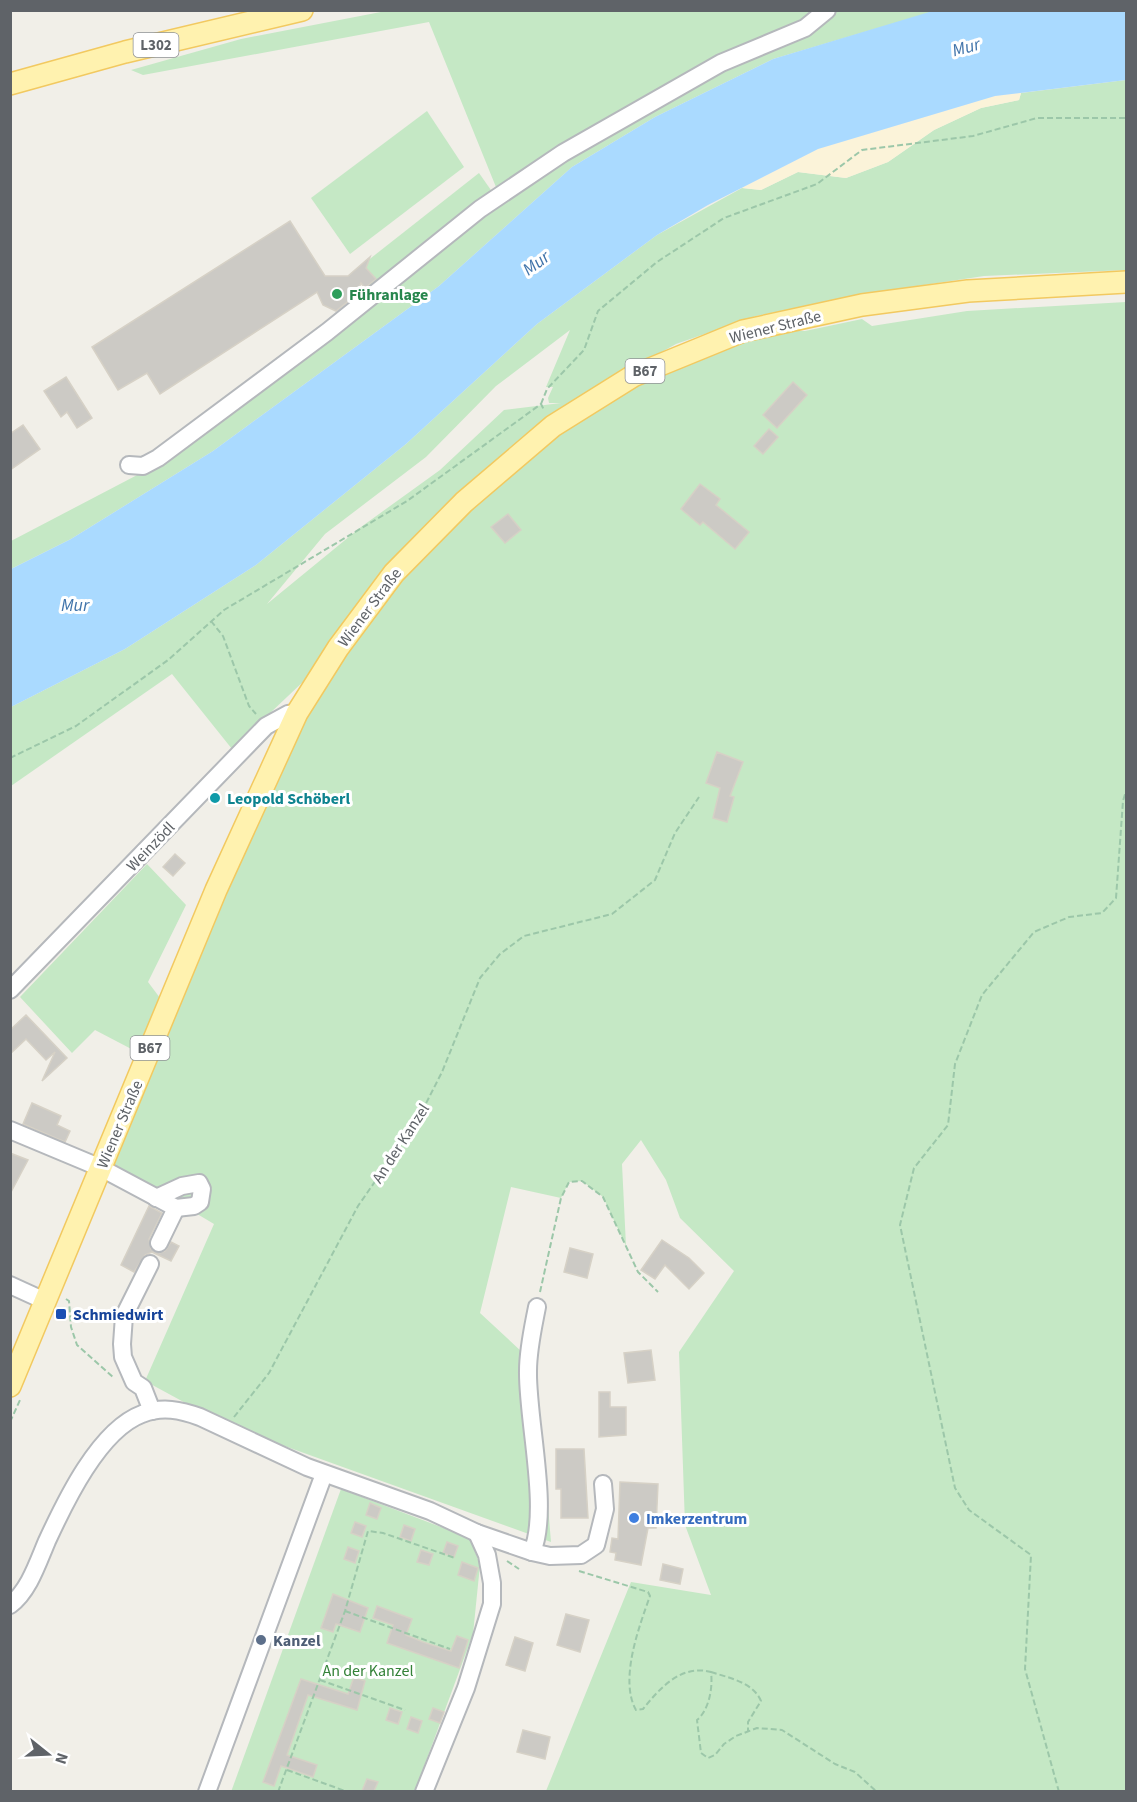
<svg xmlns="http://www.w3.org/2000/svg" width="1137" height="1802" viewBox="0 0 1137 1802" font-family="'Source Sans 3',sans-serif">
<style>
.green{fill:#c5e8c5;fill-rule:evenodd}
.sand{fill:#fbf3d9}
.water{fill:#aadaff}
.building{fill:#cccac5;stroke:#d6d1c6;stroke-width:1.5}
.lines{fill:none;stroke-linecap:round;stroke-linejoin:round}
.minor-casing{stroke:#b5b8bc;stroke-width:20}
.major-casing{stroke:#f2c960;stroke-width:24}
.path{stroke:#9cc7a9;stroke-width:2;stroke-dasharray:6 3;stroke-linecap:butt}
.minor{stroke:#fff;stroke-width:16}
.major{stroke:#fff2af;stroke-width:21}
.leisure-dot{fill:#2e9e5b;stroke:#fff;stroke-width:2}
.culture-dot{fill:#0f9aa8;stroke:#fff;stroke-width:2}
.transit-dot{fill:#1a4fb4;stroke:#fff;stroke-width:2}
.shop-dot{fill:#3f7fe0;stroke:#fff;stroke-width:2}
.service-dot{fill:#5c6f8a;stroke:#fff;stroke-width:2}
.labels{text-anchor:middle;stroke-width:6;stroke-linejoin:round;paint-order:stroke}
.shield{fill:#fff;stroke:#8f9295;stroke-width:1.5}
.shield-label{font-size:15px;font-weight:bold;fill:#5f6368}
.leisure-label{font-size:16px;font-weight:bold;fill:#27864d;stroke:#fff;text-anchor:start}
.street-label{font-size:16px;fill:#5f6368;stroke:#fff}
.culture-label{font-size:16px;font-weight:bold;fill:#0d838f;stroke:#fff;text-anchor:start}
.transit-label{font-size:16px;font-weight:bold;fill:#164399;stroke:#fff;text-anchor:start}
.shop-label{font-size:16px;font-weight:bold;fill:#366cbe;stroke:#fff;text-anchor:start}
.service-label{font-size:16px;font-weight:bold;fill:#4e5e75;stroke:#fff;text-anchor:start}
.park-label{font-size:16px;fill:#348238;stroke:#fff}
.water-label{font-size:18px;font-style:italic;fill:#4174aa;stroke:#fff}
</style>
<rect width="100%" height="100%" fill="#f1efe8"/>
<g class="green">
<polygon points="386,11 936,11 773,59 655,117 572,167 439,286 213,451 71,539 11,569 11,541 141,473 498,192 429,22 143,75 131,70 241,39"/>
<path d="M1126,80V270L984,276L891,290L756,316L676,344L595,389L514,446L451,500L413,540L306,679L232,749L172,674L11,786V707L125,649L256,565L406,444L537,324L657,235L742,188L761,190L798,172L846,178L888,162L934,130L981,108L1019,100L1021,93ZM570,330L546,387H553L548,398L549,403H561L504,410L440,470L361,527L267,604L325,534L426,457L496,386Z"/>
<polygon points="427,111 464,167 350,254 311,198"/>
<polygon points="479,173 493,193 368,292 352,273"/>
<polygon points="1126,302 1126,1791 546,1791 631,1582 711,1595 685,1525 679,1352 734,1271 680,1218 666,1180 641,1140 622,1164 626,1246 603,1197 582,1181 569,1182 561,1198 511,1187 480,1313 536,1365 551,1542 226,1425 145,1381 214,1224 125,1171 101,1168 269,772 394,573 553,426 743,331 805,331 862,319 872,326 967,311"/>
<polygon points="147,864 186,905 148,982 160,998 139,1053 95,1030 72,1053 20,997"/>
<polygon points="341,1489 470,1538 480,1565 473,1634 415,1791 231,1792"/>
</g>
<polygon class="sand" points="1021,93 1019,100 981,108 934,130 888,162 846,178 798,172 761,190 742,188 818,149 995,96"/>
<polygon class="water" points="936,10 1126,11 1126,80 995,96 818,149 708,205 657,235 537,324 406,444 256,565 125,649 11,707 11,569 71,539 213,451 439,286 572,167 655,117 773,59"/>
<g class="building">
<polygon points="290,221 325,276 348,276 370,257 366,268 376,279 365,288 361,283 356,295 336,311 323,305 317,292 160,394 147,373 118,390 92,347"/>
<polygon points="66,377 92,418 77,428 67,412 61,417 44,391"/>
<polygon points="793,382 807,395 777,428 763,415"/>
<polygon points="23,425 40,449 10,470 10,434"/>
<polygon points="769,429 778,437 763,454 754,446"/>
<polygon points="700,484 720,499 716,505 749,532 735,549 703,522 700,525 681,509"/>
<polygon points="508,514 521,530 505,543 491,527"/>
<polygon points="717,752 743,762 730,796 734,797 727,822 713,818 720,788 706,783"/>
<polygon points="175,854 185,863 173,876 163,867"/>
<polygon points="26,1015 67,1058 42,1081 55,1052 46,1060 26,1039 10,1054 10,1030"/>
<polygon points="32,1103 61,1116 57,1125 70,1131 65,1142 23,1124"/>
<polygon points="10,1153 28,1160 10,1194"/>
<polygon points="149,1206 162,1213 149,1239 151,1249 160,1253 165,1251 171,1242 179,1246 171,1261 152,1252 145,1255 134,1272 121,1265"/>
<polygon points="662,1240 689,1258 704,1273 689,1289 665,1265 655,1279 641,1270"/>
<polygon points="570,1248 593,1254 587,1278 564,1272"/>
<polygon points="651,1350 655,1380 628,1383 624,1353"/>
<polygon points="599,1392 610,1392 610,1407 626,1407 626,1435 599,1437"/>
<polygon points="556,1449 584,1449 588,1518 561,1518 561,1489 556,1489"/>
<polygon points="620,1482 658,1484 656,1528 648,1528 641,1565 615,1560 616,1553 610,1552 612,1538 618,1539"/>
<polygon points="370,1503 381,1508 377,1519 366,1515"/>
<polygon points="355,1522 366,1526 362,1537 351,1533"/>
<polygon points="404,1525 415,1529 411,1541 400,1537"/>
<polygon points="447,1542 458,1546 454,1557 443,1553"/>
<polygon points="348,1547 359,1551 355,1563 344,1559"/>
<polygon points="421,1550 433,1554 429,1565 417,1562"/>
<polygon points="462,1562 478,1568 474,1581 458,1575"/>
<polygon points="663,1564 683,1569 680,1584 660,1580"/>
<polygon points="333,1594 368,1608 360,1632 336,1624 333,1632 321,1628"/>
<polygon points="377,1606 412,1619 406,1635 423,1642 451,1651 457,1636 468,1640 459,1668 387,1643 393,1625 373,1618"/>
<polygon points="566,1614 589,1620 580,1652 557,1645"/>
<polygon points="515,1637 533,1643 525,1671 506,1665"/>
<polygon points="354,1677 365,1681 357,1710 308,1695 287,1755 317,1765 313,1777 281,1766 274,1786 263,1782 301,1679 348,1694"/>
<polygon points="390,1708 402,1712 398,1724 386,1720"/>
<polygon points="433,1708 444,1712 440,1723 429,1719"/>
<polygon points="411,1717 422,1721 418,1733 407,1729"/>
<polygon points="523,1730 550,1737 545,1759 517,1752"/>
<polygon points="367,1779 378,1782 374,1791 362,1791"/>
</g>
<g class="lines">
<defs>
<g id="minor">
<polyline points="129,465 143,466 158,458 327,332 480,209 563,153 721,63 805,28 827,10"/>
<polyline points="10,990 266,726 288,714 297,713"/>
<polyline points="10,1130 101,1168 176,1208 159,1243"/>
<polyline points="156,1198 182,1186 199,1183 202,1189 200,1202 194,1206 176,1208"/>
<polyline points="150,1264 124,1316 122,1344 123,1357 134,1382 143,1388 152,1411"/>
<polyline points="10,1285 45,1301"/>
<path d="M532,1552C550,1510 527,1419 528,1371C528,1349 533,1328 537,1307"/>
<path d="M10,1605C29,1591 38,1562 47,1541C65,1502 99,1430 142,1414C162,1406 181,1410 200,1417L307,1467L430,1511L477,1533L532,1552L550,1556L581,1555L596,1545L605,1509L603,1484"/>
<polyline points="207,1792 324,1474"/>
<polyline points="424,1792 466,1688 492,1604 492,1583 487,1555 477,1533"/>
</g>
<g id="major">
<polyline points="10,84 125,52 302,10"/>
<polyline points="10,1386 216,890 297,713 338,648 394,573 464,502 553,426 633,376 743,331 862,305 968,291 1126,282"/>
</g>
</defs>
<use href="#minor" class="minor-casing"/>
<use href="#major" class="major-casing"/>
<g class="path">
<polyline points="541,404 547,389 584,350 598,311 657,262 724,218 817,184 862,150 973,136 1037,118 1126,118"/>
<polyline points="211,621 223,636 249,706 256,714"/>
<polyline points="10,758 76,726 168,660 224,610 407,501 541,404 544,410"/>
<polyline points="540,1292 561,1198 569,1182 582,1181 603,1197 638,1272 658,1292"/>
<polyline points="66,1299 69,1301 71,1327 77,1345 114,1378"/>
<polyline points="234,1417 269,1373 358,1206 417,1121 442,1072 480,978 500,954 524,936 612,914 655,880 675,833 699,797"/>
<polyline points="10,1422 20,1400"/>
<polyline points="507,1561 519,1569"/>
<path d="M579,1571L648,1592L650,1596C639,1627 619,1680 636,1710L643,1709C660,1688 681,1664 711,1672C713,1688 709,1710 697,1720L701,1753L708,1758L715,1755L724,1744L736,1736L757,1728L782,1730L835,1764L855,1772L877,1792"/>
<polyline points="345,1611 450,1649"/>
<path d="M711,1672C729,1678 753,1682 761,1701L748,1722V1732"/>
<polyline points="320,1680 405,1710"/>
<polyline points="287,1770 348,1792"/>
<polyline points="278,1792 345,1611 368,1531 383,1533 455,1558"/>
<polyline points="1059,1792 1025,1669 1031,1555 969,1510 955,1488 900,1225 914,1168 948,1125 955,1064 982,995 1034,932 1069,917 1102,913 1116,898 1123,801 1126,791"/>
</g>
<use href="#minor" class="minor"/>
<use href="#major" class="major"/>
</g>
<circle class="leisure-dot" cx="337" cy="294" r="6"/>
<circle class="culture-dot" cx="215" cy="798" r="6"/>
<rect class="transit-dot" x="55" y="1308" width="12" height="12" rx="3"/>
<circle class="shop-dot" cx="634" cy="1518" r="6"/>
<circle class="service-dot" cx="261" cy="1640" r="6"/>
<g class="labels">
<g class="shield">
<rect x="133.5" y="33" width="45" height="24" rx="4.5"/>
<rect x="625.5" y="359" width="39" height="24" rx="4.5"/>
<rect x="130.5" y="1036" width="39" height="24" rx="4.5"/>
</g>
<g class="shield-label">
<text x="156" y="50">L302</text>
<text x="645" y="376">B67</text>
<text x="150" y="1053">B67</text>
</g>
<g class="leisure-label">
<text x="349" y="300">Führanlage</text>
</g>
<g class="street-label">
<text transform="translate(775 326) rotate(-14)" y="6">Wiener Straße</text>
<text transform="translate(369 607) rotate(-53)" y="6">Wiener Straße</text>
<text transform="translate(150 846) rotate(-46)" y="6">Weinzödl</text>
<text transform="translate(119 1124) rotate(-67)" y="6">Wiener Straße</text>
<text transform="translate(400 1143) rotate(-57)" y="6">An der Kanzel</text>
</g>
<g class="culture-label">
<text x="227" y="804">Leopold Schöberl</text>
</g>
<g class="transit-label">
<text x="73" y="1320">Schmiedwirt</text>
</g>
<g class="shop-label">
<text x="646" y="1524">Imkerzentrum</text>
</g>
<g class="service-label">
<text x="273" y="1646">Kanzel</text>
</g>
<g class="park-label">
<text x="368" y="1676">An der Kanzel</text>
</g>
<g class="water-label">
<text transform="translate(966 47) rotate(-15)" y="6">Mur</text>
<text transform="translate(536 263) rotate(-37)" y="6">Mur</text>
<text x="75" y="611">Mur</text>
</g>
</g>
<rect width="1137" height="1802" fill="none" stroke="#5f6368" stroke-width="24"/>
<g transform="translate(48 1754) rotate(108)" stroke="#ffffff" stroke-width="4.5" paint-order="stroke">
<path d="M0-4.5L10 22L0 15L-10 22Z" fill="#5f6368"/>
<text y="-9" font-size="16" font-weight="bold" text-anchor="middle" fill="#5f6368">N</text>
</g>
</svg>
